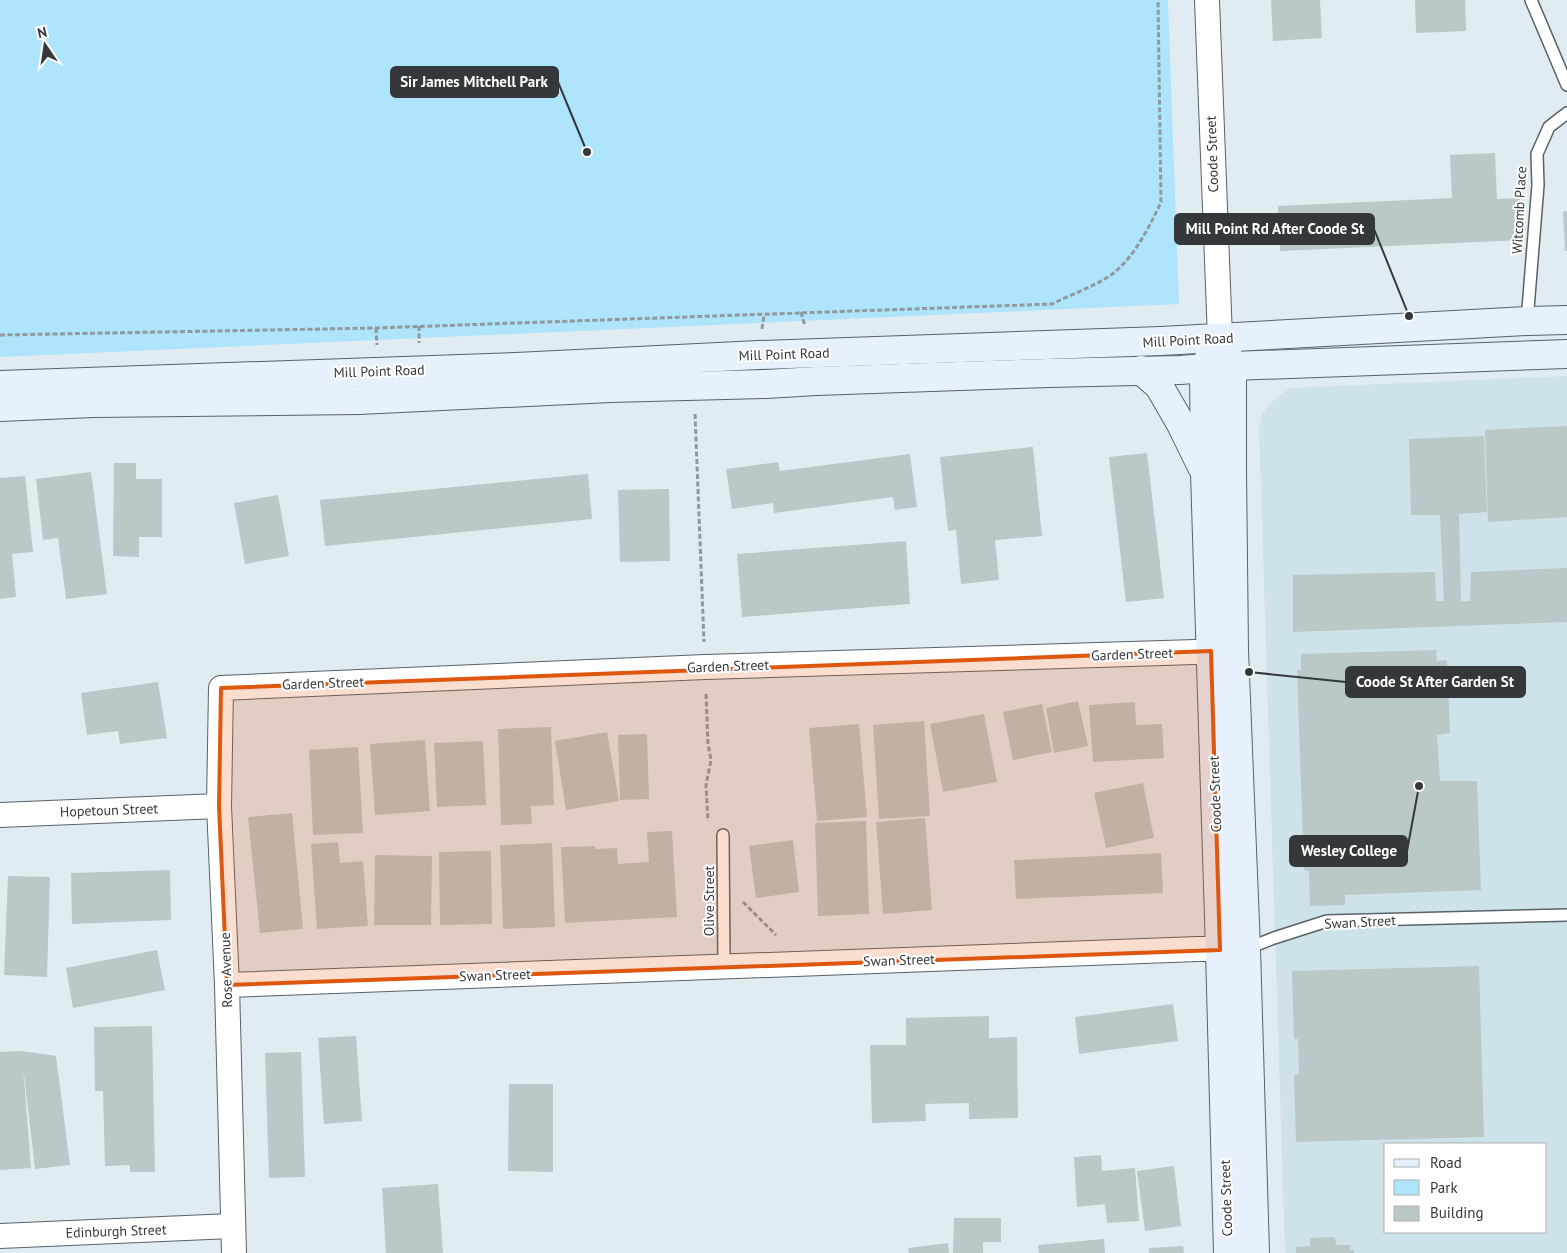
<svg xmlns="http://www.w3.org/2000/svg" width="1567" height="1253" viewBox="0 0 1567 1253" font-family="'PT Sans',sans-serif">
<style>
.built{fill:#cee2ea;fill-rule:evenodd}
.green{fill:#aee4fc}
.building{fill:#bac8c8}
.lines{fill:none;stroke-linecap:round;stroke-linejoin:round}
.lane-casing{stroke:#586267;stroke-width:14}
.street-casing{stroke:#586267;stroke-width:26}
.secondary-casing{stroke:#586267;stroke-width:30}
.path{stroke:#91999d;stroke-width:3;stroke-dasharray:5 2.5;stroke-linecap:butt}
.lane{stroke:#fff;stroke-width:11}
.street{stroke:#fff;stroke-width:24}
.secondary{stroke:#e7f1fd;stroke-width:28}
.marked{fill:#df570e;fill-opacity:0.2;stroke:#df570e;stroke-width:4;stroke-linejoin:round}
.labels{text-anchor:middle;stroke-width:4;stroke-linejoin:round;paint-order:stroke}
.street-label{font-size:14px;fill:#34383a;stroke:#fff}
.leader{fill:none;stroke:#34383a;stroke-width:2}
.callout-dot{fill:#34383a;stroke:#fff;stroke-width:2}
.callout{fill:#34383a;stroke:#34383a;stroke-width:2}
.callout-label{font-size:15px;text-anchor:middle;font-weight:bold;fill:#fff}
</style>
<rect width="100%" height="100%" fill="#e1ecf2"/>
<path class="built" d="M1567,376V1253H1285L1259,427L1262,414L1270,403L1290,388ZM1386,1144H1546V1232H1386Z"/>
<polygon class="green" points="0,0 1168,0 1179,304 0,357"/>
<g class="building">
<polygon points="1271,0 1320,0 1322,38 1273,41"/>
<polygon points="1415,0 1465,0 1466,31 1416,33"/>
<polygon points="1495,153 1497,199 1520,198 1521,240 1280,251 1278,206 1452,198 1450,155"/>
<polygon points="1567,211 1567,251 1565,251 1563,212"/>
<polygon points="1567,426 1567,517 1488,522 1485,430"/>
<polygon points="1484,436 1487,512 1459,514 1461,601 1470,601 1471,572 1567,568 1567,622 1293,632 1293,575 1435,572 1436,601 1444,601 1440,515 1411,515 1409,439"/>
<polygon points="1033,447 1042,536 995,540 999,580 961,584 956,530 948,531 940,457"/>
<polygon points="1147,453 1164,598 1126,602 1109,457"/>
<polygon points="910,454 917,507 895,510 893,497 774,513 773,503 732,509 726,469 778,462 780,471"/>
<polygon points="114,463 136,463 136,479 162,479 162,537 139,537 139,557 113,556"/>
<polygon points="91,472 107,594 66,599 58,538 43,540 36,479"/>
<polygon points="588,474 592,519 325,546 320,500"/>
<polygon points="25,476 33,552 12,554 16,597 0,599 0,478"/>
<polygon points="669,489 670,561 620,562 618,490"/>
<polygon points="278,495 289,556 245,564 234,503"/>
<polygon points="906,541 910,604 742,617 737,554"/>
<polygon points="1436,650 1437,661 1447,660 1450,733 1437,735 1440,781 1477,781 1481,890 1345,895 1345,905 1310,906 1309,871 1304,870 1297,670 1301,670 1301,654"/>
<polygon points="158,682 167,738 120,744 118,731 87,735 81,693"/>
<polygon points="1078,701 1088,746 1054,753 1046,708"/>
<polygon points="1135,702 1136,725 1162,724 1164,758 1093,762 1089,705"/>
<polygon points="1042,704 1052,752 1013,760 1003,712"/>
<polygon points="984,714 997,782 943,792 930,724"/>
<polygon points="924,721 930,816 879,819 873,725"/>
<polygon points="859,724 867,817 817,821 809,728"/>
<polygon points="551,727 554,805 531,806 532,824 501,825 498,729"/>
<polygon points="607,732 619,801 566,810 555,741"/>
<polygon points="647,734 649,799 620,800 618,735"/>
<polygon points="425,740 430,811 375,815 370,744"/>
<polygon points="483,741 486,805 437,807 434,743"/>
<polygon points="358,747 363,833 313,835 309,750"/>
<polygon points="1143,783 1154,838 1106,848 1094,793"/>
<polygon points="292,813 303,929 260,933 248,817"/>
<polygon points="925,818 932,910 883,914 876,822"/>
<polygon points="866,821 869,914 818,916 815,823"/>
<polygon points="672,831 677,917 565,923 561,847 595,846 595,849 617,848 618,864 649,862 647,832"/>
<polygon points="793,840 799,892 756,898 749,846"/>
<polygon points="338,842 340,863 363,861 368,926 317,929 311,844"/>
<polygon points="552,843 555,927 503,929 500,845"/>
<polygon points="491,851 492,924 440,925 439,852"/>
<polygon points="1161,853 1163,893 1016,899 1014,860"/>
<polygon points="375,855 432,856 431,925 374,925"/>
<polygon points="170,870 171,920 72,924 71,873"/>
<polygon points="8,876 50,877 47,977 4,975"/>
<polygon points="157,950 165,990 73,1008 66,968"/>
<polygon points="1479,966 1484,1137 1296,1142 1294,1075 1299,1075 1298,1039 1294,1039 1292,971"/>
<polygon points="1173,1004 1178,1041 1079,1054 1075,1017"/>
<polygon points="989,1016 989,1038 1017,1037 1018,1118 969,1119 969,1103 925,1104 926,1121 872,1123 870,1045 906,1045 906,1018"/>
<polygon points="152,1026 155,1172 130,1172 130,1165 105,1166 103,1091 95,1091 94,1027"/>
<polygon points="356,1036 362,1121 324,1124 318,1038"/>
<polygon points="21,1051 56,1056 70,1165 35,1169 23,1066 31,1168 0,1170 0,1052"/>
<polygon points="301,1052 305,1177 269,1178 265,1053"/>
<polygon points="509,1084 553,1084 553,1172 508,1171"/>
<polygon points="1101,1155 1102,1171 1135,1168 1139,1221 1107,1223 1105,1204 1077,1207 1074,1157"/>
<polygon points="1174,1166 1181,1226 1145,1231 1137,1171"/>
<polygon points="438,1184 443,1253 386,1253 382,1188"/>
<polygon points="954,1218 1001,1218 1001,1242 983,1242 983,1253 953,1253"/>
<polygon points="1335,1237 1336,1245 1350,1245 1350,1250 1354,1249 1354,1253 1296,1253 1296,1247 1310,1246 1310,1238"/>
<polygon points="1104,1239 1105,1253 1039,1253 1038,1245"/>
<polygon points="948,1243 949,1253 909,1253 908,1248"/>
<polygon points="1183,1246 1184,1253 1149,1253 1149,1248"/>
</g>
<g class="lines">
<defs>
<g id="lane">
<polyline points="1531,0 1567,85"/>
<polyline points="1527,321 1538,185 1537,154 1549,127 1567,113"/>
<polyline points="723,835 724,967"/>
<polyline points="1246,949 1274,938 1327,921 1567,915"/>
</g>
<g id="street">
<polyline points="1207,0 1220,338"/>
<polyline points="0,815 219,806"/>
<polyline points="227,985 1198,949 1237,949"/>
<polyline points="0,1236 232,1226"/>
<polyline points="234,1253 227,985 219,806 221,688 705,667 1228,651"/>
</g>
<g id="secondary">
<polyline points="1225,349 1232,366 1232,471 1234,650 1246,949 1255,1253"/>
<polyline points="1212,353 1204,368 1205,473 1220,950 1228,1253"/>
<polyline points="1141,370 1159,386 1181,424 1202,467"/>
<polyline points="0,385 516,367 759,355 1161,341 1527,321 1567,320"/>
<polyline points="0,407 93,403 359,400 610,388 766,384 816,381 1048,373 1180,370 1232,366 1567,354"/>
</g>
</defs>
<use href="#lane" class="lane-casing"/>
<use href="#street" class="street-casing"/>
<use href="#secondary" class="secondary-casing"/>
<g class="path">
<polyline points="801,312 805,326"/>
<polyline points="419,326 419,343"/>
<polyline points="376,328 377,345"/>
<polyline points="762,329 764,315"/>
<path d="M0,335L376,328L1052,304C1070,295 1090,288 1108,277C1132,262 1150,226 1161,202L1158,0"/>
<polyline points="695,414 704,642"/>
<polyline points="706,694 708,744 711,760 706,785 708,821"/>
<polyline points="743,902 776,935"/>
</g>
<use href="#lane" class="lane"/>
<use href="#street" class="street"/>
<use href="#secondary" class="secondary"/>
</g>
<path class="marked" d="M1211,651L1220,950L227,985L219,806L221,688Z"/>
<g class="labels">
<g class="street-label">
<text transform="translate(1212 154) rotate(-92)" y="5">Coode Street</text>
<text transform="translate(1519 210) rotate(-87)" y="5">Witcomb Place</text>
<text transform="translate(1188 340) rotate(-3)" y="5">Mill Point Road</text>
<text transform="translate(784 354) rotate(-2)" y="5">Mill Point Road</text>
<text transform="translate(379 371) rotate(-2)" y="5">Mill Point Road</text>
<text transform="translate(1132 654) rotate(-2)" y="5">Garden Street</text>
<text transform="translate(728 666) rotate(-2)" y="5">Garden Street</text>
<text transform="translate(323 683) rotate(-2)" y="5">Garden Street</text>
<text transform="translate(1215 794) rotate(-92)" y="5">Coode Street</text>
<text transform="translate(109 810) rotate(-2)" y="5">Hopetoun Street</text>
<text transform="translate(709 901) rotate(-90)" y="5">Olive Street</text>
<text transform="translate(1360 922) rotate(-3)" y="5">Swan Street</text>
<text transform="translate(899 960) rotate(-2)" y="5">Swan Street</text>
<text transform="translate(226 970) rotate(-92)" y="5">Rose Avenue</text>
<text transform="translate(495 975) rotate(-2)" y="5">Swan Street</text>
<text transform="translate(1226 1198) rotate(-92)" y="5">Coode Street</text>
<text transform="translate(116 1231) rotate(-2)" y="5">Edinburgh Street</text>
</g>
</g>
<path class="leader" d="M587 152L558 82M1409 316L1374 229M1249 672L1346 682M1419 786L1407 851"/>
<g class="callout-dot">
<circle cx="587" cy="152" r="5"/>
<circle cx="1409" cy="316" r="5"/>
<circle cx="1249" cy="672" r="5"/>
<circle cx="1419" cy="786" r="5"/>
</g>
<g class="callout">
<rect x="391" y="67" width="167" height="30" rx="5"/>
<rect x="1175" y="214" width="199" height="30" rx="5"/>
<rect x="1346" y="667" width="179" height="30" rx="5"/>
<rect x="1290" y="836" width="117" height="30" rx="5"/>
</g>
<g class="callout-label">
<text x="474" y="87">Sir James Mitchell Park</text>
<text x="1275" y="234">Mill Point Rd After Coode St</text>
<text x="1435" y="687">Coode St After Garden St</text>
<text x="1349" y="856">Wesley College</text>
</g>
<rect x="1384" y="1143" width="162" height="90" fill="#ffffff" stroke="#aeafb0"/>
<rect x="1394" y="1159" width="25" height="8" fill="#e7f1fd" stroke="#aeafb0"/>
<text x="1430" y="1168" font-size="15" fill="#34383a">Road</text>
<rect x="1394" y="1180" width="25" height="15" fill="#aee4fc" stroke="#aeafb0"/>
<text x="1430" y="1193" font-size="15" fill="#34383a">Park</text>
<rect x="1394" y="1206" width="25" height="15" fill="#bac8c8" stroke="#aeafb0"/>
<text x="1430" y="1218" font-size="15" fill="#34383a">Building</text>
<g transform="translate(45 45) rotate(347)" stroke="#ffffff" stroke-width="4" paint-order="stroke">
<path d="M0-4L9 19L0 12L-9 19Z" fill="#34383a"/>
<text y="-8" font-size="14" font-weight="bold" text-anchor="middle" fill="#34383a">N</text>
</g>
</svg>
